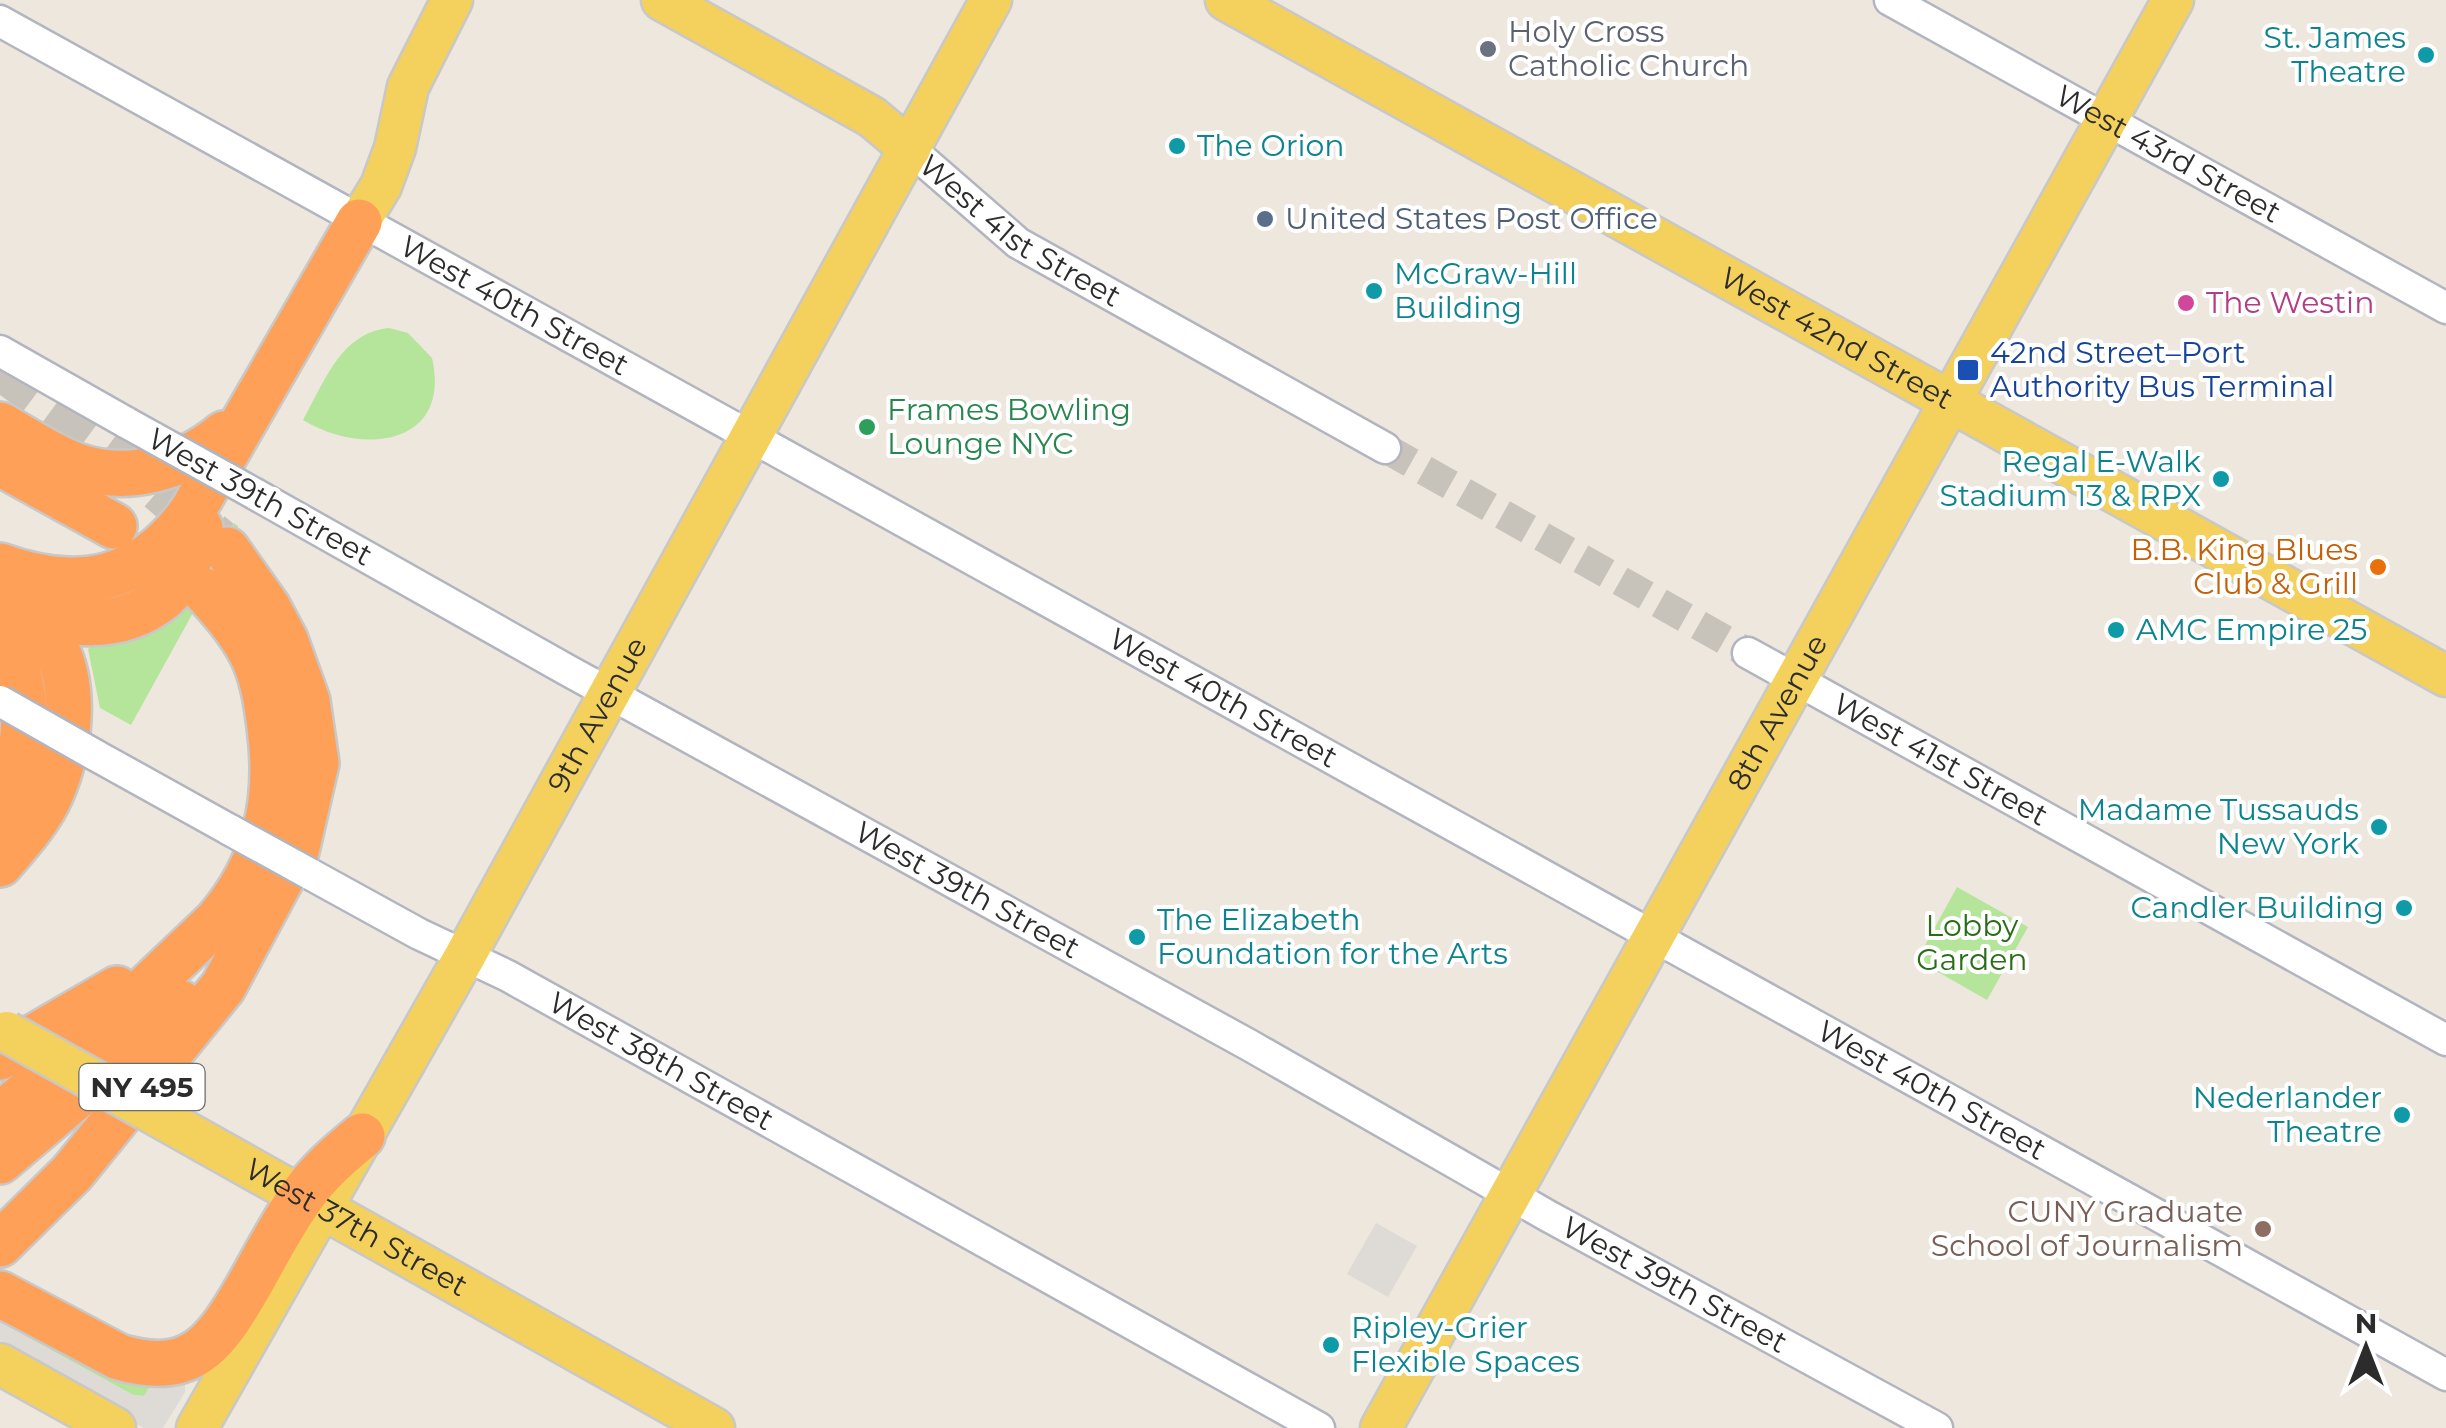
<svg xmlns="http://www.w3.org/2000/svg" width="2446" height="1428" viewBox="0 0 2446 1428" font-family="Montserrat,sans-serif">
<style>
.grass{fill:#b4e59a}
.plaza{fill:#dedad5}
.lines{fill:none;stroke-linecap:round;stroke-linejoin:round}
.minor-tunnel{stroke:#c7c2ba;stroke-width:30;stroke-dasharray:30 15;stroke-linecap:butt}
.highway-tunnel{stroke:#c7c2ba;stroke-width:45;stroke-dasharray:45 22;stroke-linecap:butt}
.minor-casing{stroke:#b2b5c0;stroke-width:35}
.major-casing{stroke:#c8c8c8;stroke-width:45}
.highway-casing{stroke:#c8c8c8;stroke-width:50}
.minor{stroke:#fff;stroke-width:30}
.major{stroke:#f4d05d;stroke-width:40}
.highway{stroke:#ffa058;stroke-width:45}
.minor-bridge-casing{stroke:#b2b5c0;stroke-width:35;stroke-linecap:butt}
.major-bridge-casing{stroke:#c8c8c8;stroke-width:45;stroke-linecap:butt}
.minor-bridge{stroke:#fff;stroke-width:30}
.major-bridge{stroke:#f4d05d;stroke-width:40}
.worship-dot{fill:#6b7280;stroke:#fff;stroke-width:4}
.culture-dot{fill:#0f9aa8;stroke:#fff;stroke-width:4}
.service-dot{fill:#5c6f8a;stroke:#fff;stroke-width:4}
.hotel-dot{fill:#d1479c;stroke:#fff;stroke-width:4}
.transit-dot{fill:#1a4fb4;stroke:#fff;stroke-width:4}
.leisure-dot{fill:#2e9e5b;stroke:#fff;stroke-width:4}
.food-dot{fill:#e8710a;stroke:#fff;stroke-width:4}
.education-dot{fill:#8d6e63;stroke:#fff;stroke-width:4}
.labels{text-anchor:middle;stroke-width:8;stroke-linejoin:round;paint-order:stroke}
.shield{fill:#fff;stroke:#6b6b6b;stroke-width:2.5}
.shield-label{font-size:28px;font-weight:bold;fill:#2c2c2c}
.worship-label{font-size:30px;fill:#5b616d;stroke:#fff;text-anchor:start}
.culture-label{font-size:30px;fill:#0d838f;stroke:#fff;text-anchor:end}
.street-label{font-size:30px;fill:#2c2c2c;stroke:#fff}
.service-label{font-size:30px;fill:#4e5e75;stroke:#fff;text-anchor:start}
.hotel-label{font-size:30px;fill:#b23c85;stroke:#fff;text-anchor:start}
.transit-label{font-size:30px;fill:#164399;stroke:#fff;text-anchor:start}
.leisure-label{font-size:30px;fill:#27864d;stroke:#fff;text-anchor:start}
.food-label{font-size:30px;fill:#c56008;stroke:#fff;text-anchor:end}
.park-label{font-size:30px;fill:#2b6c19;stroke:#fff}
.education-label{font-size:30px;fill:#785e54;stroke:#fff;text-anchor:end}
</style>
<rect width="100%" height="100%" fill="#eee7de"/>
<g class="grass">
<path d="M389,328L408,333L432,358C452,446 362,456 303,420C325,382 340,333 389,328Z"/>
<polygon points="234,523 238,526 237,533 131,725 100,708 88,649 225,541"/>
<polygon points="1957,887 2028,927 1987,1000 1917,960"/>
<polygon points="0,1314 153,1382 144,1396 133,1395 0,1322"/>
</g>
<g class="plaza">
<polygon points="1376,1223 1417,1246 1388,1297 1347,1274"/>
<polygon points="0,1322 133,1395 144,1396 153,1382 182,1382 185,1383 185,1392 163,1428 144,1428 0,1347 8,1351 11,1346 0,1340"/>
</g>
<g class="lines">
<polyline class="minor-tunnel" points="1385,448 1748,653"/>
<polyline class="highway-tunnel" points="0,367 123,458 219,541"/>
<defs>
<g id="minor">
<path id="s1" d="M1890,0L2446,308"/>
<path id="s2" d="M0,21L2446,1375"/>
<path id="s3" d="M910,149L1018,243L1385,448"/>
<polyline points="0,351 127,423"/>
<path id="s4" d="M255,494L567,670L1249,1045L1548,1216L1937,1428"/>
<path id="s5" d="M1748,653L2446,1040"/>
<polyline points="95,755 230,830"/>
<path id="s6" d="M310,874L419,934L508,976L1319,1428"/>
</g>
<g id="major">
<polyline points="662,0 872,117 910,149"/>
<path id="s7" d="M1226,0L2446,676"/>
<polyline points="359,222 381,186 395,148 408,87 452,0"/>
<path id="s8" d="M147,1110L714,1428"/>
<polyline points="0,1364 115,1428"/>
<path id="s9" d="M197,1428L465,956L991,0"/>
<path id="s10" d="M1381,1428L2173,0"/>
</g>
<g id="highway">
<path d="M0,425C25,439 51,457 77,466C128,484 184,467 224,434"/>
<polyline points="0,463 114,526"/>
<path d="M0,566C80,595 144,581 193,510L359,222"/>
<path d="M0,600C50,624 116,637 164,597C183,581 193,551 200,528"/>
<path d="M0,635C41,695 21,768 0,831"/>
<path d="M0,864C18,843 40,819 51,793C69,752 77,688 55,647C49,636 39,625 31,615"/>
<polyline points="0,1057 117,989"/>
<path d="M0,1116L116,1017L217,921C266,864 280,800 270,727C267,702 263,675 251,652C239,629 222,610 205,591"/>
<polyline points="0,1161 153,1031 180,1003"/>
<polyline points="0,1244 72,1173 223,987 296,851 316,763 307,701 285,640 268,608 227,550"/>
<path d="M0,1294L119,1357C190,1378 214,1346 247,1289C265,1258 281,1225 302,1196C319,1172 340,1154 362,1136"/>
</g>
</defs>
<use href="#minor" class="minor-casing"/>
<use href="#major" class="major-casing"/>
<use href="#highway" class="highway-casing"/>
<use href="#minor" class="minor"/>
<use href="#major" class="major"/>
<use href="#highway" class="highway"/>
<defs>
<g id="minor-bridge">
<polyline points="127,423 255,494"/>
<polyline points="0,701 95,755"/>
<polyline points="230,830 310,874"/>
</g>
<polyline id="major-bridge" points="7,1032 147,1110"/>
</defs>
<use href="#minor-bridge" class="minor-bridge-casing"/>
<use href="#major-bridge" class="major-bridge-casing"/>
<use href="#minor-bridge" class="minor-bridge"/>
<use href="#major-bridge" class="major-bridge"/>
</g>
<circle class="worship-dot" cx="1488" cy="49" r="10"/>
<g class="culture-dot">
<circle cx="2426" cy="55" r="10"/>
<circle cx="1177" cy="146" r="10"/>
<circle cx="1374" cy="291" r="10"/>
<circle cx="2221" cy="479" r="10"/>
<circle cx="2116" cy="630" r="10"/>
<circle cx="2379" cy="827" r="10"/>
<circle cx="2404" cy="908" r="10"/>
<circle cx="1137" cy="937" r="10"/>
<circle cx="2402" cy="1115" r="10"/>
<circle cx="1331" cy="1345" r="10"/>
</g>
<circle class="service-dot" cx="1265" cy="219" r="10"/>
<circle class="hotel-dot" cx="2186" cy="303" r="10"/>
<rect class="transit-dot" x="1956" y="358" width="24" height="24" rx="5"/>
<circle class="leisure-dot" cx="867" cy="427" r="10"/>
<circle class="food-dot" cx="2378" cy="567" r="10"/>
<circle class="education-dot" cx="2263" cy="1229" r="10"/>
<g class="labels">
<rect class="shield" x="79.5" y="1064" width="125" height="46" rx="8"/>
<g class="shield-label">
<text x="142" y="1097">NY 495</text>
</g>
<g class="worship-label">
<text x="1508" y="42">Holy Cross<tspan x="1508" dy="34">Catholic Church</tspan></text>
</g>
<g class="culture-label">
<text x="2406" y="48">St. James<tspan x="2406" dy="34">Theatre</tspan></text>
<text x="1197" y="156" text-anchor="start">The Orion</text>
<text x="1394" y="284" text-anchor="start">McGraw-Hill<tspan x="1394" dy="34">Building</tspan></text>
<text x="2201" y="472">Regal E-Walk<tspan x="2201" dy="34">Stadium 13 &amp; RPX</tspan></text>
<text x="2136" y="640" text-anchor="start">AMC Empire 25</text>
<text x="2359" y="820">Madame Tussauds<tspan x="2359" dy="34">New York</tspan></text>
<text x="2384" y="918">Candler Building</text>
<text x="1157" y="930" text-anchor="start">The Elizabeth<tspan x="1157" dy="34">Foundation for the Arts</tspan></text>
<text x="2382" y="1108">Nederlander<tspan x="2382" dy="34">Theatre</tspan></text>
<text x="1351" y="1338" text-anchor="start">Ripley-Grier<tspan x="1351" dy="34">Flexible Spaces</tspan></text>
</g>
<g class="street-label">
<text dy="10" stroke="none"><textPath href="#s1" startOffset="318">West 43rd Street</textPath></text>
<text dy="10" stroke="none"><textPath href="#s3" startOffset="138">West 41st Street</textPath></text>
<text dy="10" stroke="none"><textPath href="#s2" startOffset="588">West 40th Street</textPath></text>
<text dy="10" stroke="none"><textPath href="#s7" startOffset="698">West 42nd Street</textPath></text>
<text transform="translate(260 497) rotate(29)" y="10">West 39th Street</text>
<text dy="10" stroke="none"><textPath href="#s2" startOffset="1398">West 40th Street</textPath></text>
<text dy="10" stroke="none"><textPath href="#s10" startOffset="818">8th Avenue</textPath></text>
<text dy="10" stroke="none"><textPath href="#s9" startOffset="818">9th Avenue</textPath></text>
<text dy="10" stroke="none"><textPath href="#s5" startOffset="220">West 41st Street</textPath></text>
<text dy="10" stroke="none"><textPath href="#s4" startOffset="815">West 39th Street</textPath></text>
<text dy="10" stroke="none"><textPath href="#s6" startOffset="398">West 38th Street</textPath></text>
<text dy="10" stroke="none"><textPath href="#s2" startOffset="2208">West 40th Street</textPath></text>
<text dy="10" stroke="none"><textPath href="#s8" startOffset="240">West 37th Street</textPath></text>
<text dy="10" stroke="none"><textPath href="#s4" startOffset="1625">West 39th Street</textPath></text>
</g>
<g class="service-label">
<text x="1285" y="229">United States Post Office</text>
</g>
<g class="hotel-label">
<text x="2206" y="313">The Westin</text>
</g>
<g class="transit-label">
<text x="1990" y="363">42nd Street–Port<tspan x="1990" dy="34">Authority Bus Terminal</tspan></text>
</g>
<g class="leisure-label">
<text x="887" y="420">Frames Bowling<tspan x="887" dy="34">Lounge NYC</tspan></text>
</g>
<g class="food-label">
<text x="2358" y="560">B.B. King Blues<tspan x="2358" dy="34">Club &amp; Grill</tspan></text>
</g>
<g class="park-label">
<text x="1972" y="936">Lobby<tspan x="1972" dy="34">Garden</tspan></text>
</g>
<g class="education-label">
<text x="2243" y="1222">CUNY Graduate<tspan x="2243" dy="34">School of Journalism</tspan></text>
</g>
</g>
<g transform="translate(2366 1348)" stroke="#ffffff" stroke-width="8" paint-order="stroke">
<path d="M0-8L18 38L0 25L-18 38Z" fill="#2c2c2c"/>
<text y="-15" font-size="28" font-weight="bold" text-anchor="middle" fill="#2c2c2c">N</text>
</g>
</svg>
